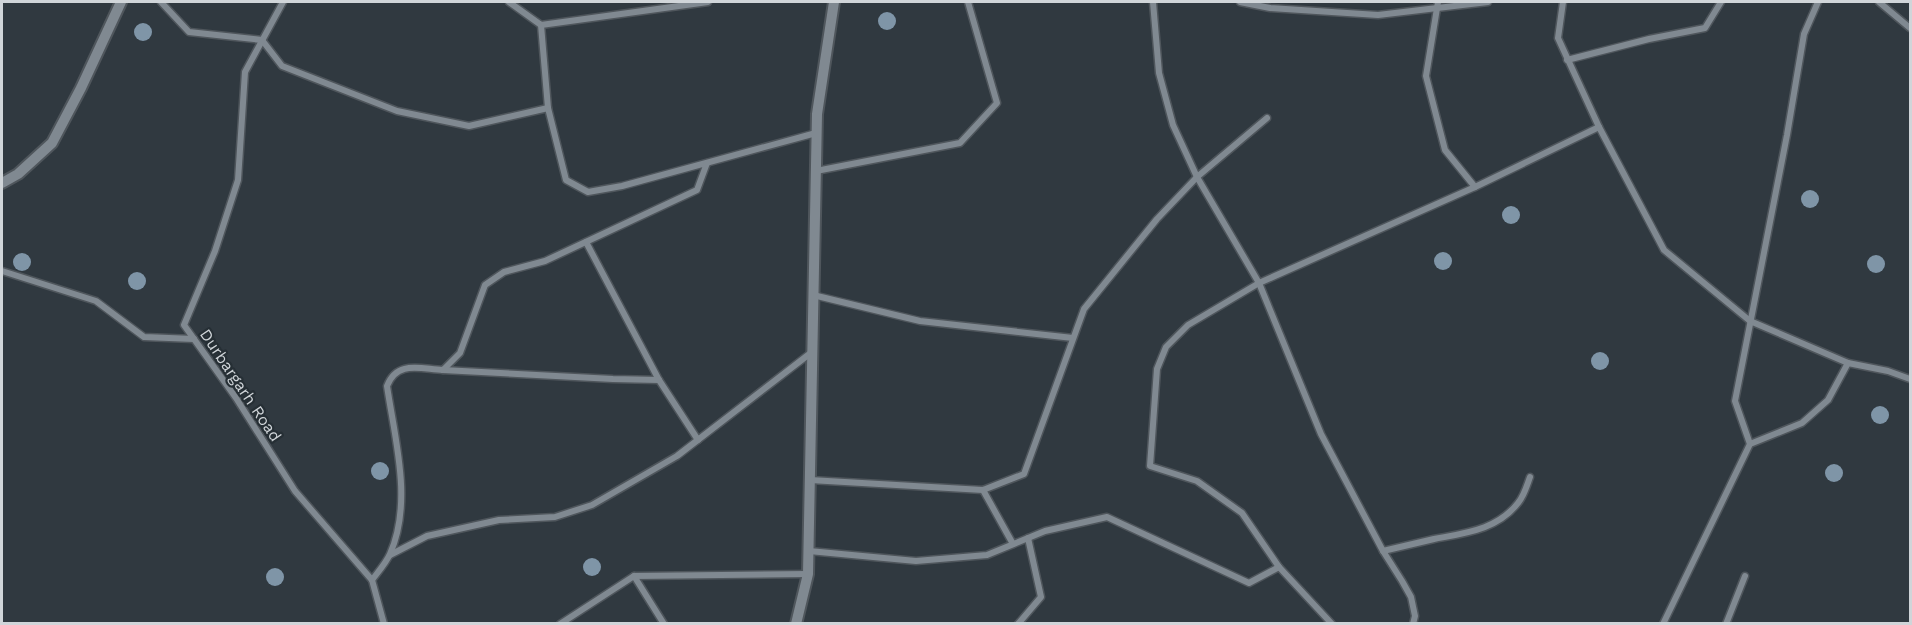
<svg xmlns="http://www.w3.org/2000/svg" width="1912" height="625" viewBox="0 0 1912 625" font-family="'Work Sans',sans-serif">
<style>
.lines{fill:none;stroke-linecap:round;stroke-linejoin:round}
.minor-casing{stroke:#4f565c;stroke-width:9}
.tertiary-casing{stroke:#4f565c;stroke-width:14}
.minor{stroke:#808991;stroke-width:6}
.tertiary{stroke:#808991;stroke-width:10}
.tree{fill:#7f95a7}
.labels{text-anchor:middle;stroke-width:4.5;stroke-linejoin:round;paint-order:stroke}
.street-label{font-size:16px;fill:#d0d5d9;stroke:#262f35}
</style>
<rect width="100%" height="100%" fill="#303940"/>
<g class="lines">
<defs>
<g id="minor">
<polyline points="161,2 189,32 262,40 282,66 397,111 469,126 548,108"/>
<polyline points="283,2 245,72 238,180 215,251 184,325 236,398 295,491 372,580 384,624"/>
<polyline points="509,2 541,25 708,2"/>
<polyline points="1153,2 1159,73 1173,125 1197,177 1259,283 1321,434 1383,551 1402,581 1411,597 1415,616 1413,624"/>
<polyline points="1240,2 1270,8 1378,15 1488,2"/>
<polyline points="1438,2 1426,76 1445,150 1475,187"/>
<polyline points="1563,2 1558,38 1599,127 1664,250 1750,321 1848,363 1888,371 1910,379"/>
<polyline points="1879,2 1910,28"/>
<polyline points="541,25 548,108 566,180 588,192 622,186 816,133"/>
<polyline points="1567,60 1649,39 1705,28 1721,2"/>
<polyline points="816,171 960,143 997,103 968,2"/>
<polyline points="586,242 659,380 698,440"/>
<polyline points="2,271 96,301 144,337 194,339"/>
<polyline points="813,295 920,321 1073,338"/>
<polyline points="443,370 613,379 659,380"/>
<polyline points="1750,444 1735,401 1787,135 1804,34 1818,2"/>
<polyline points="810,480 983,490 1024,474 1084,309 1157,219 1197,177 1267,118"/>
<polyline points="983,490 1013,544"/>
<polyline points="809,551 916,561 987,555 1045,531 1107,517 1249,583 1279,567"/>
<path d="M1383,551C1400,547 1417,543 1434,539C1465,533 1497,530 1518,503C1524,496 1527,485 1530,477"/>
<polyline points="390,555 427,536 499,520 555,517 592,505 677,456 812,352"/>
<polyline points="634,576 664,624"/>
<path d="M372,580C378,572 386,563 390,554C413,502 395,440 387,386C397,360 420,369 443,370L460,353L485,285L504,272L545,261L697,190L707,163"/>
<polyline points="560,624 634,576 808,574"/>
<polyline points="1018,624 1041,597 1028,538"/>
<polyline points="1332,624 1279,567 1242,513 1197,481 1150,466 1157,369 1166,347 1188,325 1259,283 1475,187 1599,127"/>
<polyline points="1663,624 1750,444 1802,423 1828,400 1848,363"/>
<polyline points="1726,624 1745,576"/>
</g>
<g id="tertiary">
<polyline points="2,183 18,174 52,143 81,88 121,2"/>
<polyline points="796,624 808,574 817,114 834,2"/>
</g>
</defs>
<use href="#minor" class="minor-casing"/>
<use href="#tertiary" class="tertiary-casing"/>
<use href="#minor" class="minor"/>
<use href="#tertiary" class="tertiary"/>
</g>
<g class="tree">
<circle cx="887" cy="21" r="9"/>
<circle cx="143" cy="32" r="9"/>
<circle cx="1810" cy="199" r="9"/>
<circle cx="1511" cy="215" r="9"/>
<circle cx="1443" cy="261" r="9"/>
<circle cx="22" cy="262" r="9"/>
<circle cx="1876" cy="264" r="9"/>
<circle cx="137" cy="281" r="9"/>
<circle cx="1600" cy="361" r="9"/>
<circle cx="1880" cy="415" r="9"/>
<circle cx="380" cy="471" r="9"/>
<circle cx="1834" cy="473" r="9"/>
<circle cx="592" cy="567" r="9"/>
<circle cx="275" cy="577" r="9"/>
</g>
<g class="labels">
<g class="street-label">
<text transform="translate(241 385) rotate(56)" y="6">Durbargarh Road</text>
</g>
</g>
<rect width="1912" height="625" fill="none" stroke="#d0d5d9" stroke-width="6"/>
</svg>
